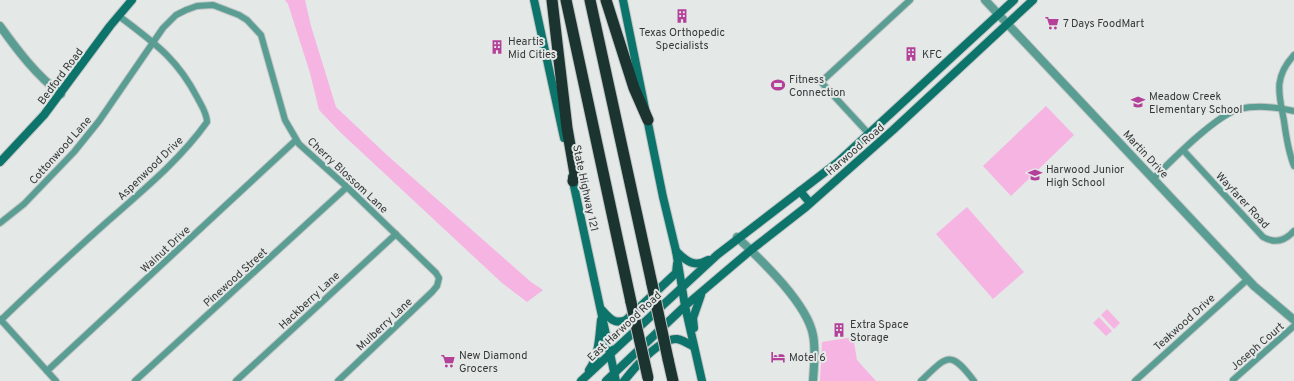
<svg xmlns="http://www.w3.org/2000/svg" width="1294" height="381" viewBox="0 0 1294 381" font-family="Overpass,sans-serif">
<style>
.green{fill:#f6b4e2}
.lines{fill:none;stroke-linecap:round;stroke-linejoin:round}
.minor-casing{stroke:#c1c6c5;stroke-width:8}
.tertiary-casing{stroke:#c1c6c5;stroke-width:10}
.secondary-casing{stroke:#c1c6c5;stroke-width:10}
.motorway-casing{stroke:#c1c6c5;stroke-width:13}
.minor{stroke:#599d93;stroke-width:6}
.tertiary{stroke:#599d93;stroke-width:8}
.secondary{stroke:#0c746a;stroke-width:8}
.motorway{stroke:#1b3430;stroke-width:11}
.motorway-bridge-casing{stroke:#c1c6c5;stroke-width:13;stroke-linecap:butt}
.motorway-bridge{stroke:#1b3430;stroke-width:11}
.labels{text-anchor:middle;stroke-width:4;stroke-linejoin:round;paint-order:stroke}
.poi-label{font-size:11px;fill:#373939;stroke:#e4e9e8;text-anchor:start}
.street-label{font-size:11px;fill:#373939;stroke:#e4e9e8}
</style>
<rect width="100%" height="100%" fill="#e4e9e8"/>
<g class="green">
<polygon points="285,0 305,0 311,26 336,107 388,156 531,282 543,290 527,302 502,283 340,132 319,110 310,73 288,4"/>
<polygon points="1046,106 1074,135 1011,196 983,166"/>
<polygon points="967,207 1024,272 993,299 936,234"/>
<polygon points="1107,309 1120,323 1114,329 1101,315"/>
<polygon points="1099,317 1112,331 1106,336 1093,323"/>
<polygon points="853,337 857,360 876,381 820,381 822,342"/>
</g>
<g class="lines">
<defs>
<g id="minor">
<path d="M1294,55C1273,78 1279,94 1284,121C1286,136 1288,151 1294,166"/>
<polyline points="869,134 821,82 910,0"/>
<path d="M1184,151L1263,237C1275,244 1285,241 1294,231"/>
<path d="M1153,179C1172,160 1215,116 1239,109C1257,105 1276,107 1294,111"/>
<polyline points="0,223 24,204 74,152 99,121 163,28 176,15 186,10 197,6 213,5 239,15 247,20 261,35 285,120 299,144 347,187 436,273 439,278 437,286 432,292 338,381"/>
<polyline points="0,319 56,381"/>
<path d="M0,321C35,287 71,254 108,221C142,191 180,160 207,122C207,113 201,105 197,97C176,57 154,43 119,16"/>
<polyline points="47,371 296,140"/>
<polyline points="1233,380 1294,326"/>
<polyline points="135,381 347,187"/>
<polyline points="236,381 396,234"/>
<path d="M921,381C947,356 950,349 974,381"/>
<polyline points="1135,381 1248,279"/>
</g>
<g id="tertiary">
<polyline points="985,0 1254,286 1294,320"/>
<path d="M0,26C18,51 36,75 61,94"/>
<path d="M737,237C761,260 807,303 813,335C816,350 814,366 813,381"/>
</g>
<g id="secondary">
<polyline points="534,0 564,138"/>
<polyline points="623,0 663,197 676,251 685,306 702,381"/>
<polyline points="0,162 44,115 110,26 132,0"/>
<polyline points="572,177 616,381"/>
<polyline points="800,191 810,203"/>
<path d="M676,251C686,261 694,268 708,260"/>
<path d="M602,310C609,318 615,325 626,320L676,273L677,264"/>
<polyline points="694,328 693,318 701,295"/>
<path d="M589,370C599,356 599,338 601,320"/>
<polyline points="581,381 717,255 838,162 1014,0"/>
<polyline points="606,381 685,306 751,250 806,207 893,130 1033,0"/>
<path d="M624,381C634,368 660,338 677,339C683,340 689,344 694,347"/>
</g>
<g id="motorway">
<polyline points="552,0 567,128 575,174 573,181"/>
<polyline points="566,0 631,302"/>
<polyline points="590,0 652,284"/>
<polyline points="606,0 634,88 648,120"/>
<polyline points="668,359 673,381"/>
</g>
</defs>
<use href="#minor" class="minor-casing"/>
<use href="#tertiary" class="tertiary-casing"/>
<use href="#secondary" class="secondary-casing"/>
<use href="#motorway" class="motorway-casing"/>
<use href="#minor" class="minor"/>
<use href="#tertiary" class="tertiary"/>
<use href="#secondary" class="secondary"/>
<use href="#motorway" class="motorway"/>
<defs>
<g id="motorway-bridge">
<polyline points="652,284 668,359"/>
<polyline points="631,302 648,378"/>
</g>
</defs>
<use href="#motorway-bridge" class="motorway-bridge-casing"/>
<use href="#motorway-bridge" class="motorway-bridge"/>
</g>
<defs>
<symbol id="building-bare" viewBox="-9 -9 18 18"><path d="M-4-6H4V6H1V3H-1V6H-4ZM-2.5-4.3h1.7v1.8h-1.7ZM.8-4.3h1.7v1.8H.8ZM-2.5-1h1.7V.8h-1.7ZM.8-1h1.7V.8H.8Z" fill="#b44099" stroke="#e4e9e8" stroke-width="2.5" paint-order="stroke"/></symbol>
<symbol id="supermarket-bare" viewBox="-9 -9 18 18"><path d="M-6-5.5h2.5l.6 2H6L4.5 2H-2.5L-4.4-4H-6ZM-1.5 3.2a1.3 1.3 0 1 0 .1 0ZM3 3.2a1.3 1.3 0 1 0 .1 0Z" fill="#b44099" stroke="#e4e9e8" stroke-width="2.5" paint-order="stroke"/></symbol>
<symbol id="stadium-bare" viewBox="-9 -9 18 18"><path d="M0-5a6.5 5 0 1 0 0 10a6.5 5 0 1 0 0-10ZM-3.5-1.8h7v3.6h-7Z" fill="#b44099" stroke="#e4e9e8" stroke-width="2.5" paint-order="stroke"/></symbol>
<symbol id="school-bare" viewBox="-9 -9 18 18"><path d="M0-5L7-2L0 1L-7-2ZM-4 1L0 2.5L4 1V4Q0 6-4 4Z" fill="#b44099" stroke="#e4e9e8" stroke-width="2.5" paint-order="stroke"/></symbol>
<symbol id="hotel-bare" viewBox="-9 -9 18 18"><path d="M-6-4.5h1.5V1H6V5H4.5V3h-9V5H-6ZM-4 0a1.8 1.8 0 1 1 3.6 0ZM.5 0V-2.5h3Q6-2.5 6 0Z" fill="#b44099" stroke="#e4e9e8" stroke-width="2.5" paint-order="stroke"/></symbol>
</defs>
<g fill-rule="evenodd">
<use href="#building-bare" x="672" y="6" width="20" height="20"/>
<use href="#supermarket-bare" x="1042" y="13" width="20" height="20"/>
<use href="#building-bare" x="487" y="37" width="20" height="20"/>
<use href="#building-bare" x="901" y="44" width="20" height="20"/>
<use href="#stadium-bare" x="768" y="75" width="20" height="20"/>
<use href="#school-bare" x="1128" y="92" width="20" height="20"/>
<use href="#school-bare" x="1025" y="165" width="20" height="20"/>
<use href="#building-bare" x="829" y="320" width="20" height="20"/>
<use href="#hotel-bare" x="768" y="347" width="20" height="20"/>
<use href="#supermarket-bare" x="438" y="351" width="20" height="20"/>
</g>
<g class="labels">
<g class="poi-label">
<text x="1063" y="27">7 Days FoodMart</text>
<text x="682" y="36" text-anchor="middle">Texas Orthopedic<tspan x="682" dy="13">Specialists</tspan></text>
<text x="508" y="45">Heartis<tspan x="508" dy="13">Mid Cities</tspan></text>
<text x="922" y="58">KFC</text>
<text x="789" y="83">Fitness<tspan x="789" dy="13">Connection</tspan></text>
<text x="1149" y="100">Meadow Creek<tspan x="1149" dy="13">Elementary School</tspan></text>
<text x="1046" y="173">Harwood Junior<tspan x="1046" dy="13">High School</tspan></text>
<text x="850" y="328">Extra Space<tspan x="850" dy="13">Storage</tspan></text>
<text x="459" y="359">New Diamond<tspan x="459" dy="13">Grocers</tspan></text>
<text x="789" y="361">Motel 6</text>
</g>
<g class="street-label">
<text transform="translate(60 76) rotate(-53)" y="4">Bedford Road</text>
<text transform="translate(855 149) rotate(-41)" y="4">Harwood Road</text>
<text transform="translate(60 150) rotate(-48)" y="4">Cottonwood Lane</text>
<text transform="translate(1146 154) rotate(47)" y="4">Martin Drive</text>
<text transform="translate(150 168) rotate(-44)" y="4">Aspenwood Drive</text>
<text transform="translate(348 175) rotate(43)" y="4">Cherry Blossom Lane</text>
<text transform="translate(586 188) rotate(78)" y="4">State Highway 121</text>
<text transform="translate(1243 200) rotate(47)" y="4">Wayfarer Road</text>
<text transform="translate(165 249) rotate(-43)" y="4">Walnut Drive</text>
<text transform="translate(235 277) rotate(-42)" y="4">Pinewood Street</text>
<text transform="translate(309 300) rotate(-43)" y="4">Hackberry Lane</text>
<text transform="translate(1184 322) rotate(-42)" y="4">Teakwood Drive</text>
<text transform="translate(384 324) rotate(-43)" y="4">Mulberry Lane</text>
<text transform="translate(624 326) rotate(-43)" y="4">East Harwood Road</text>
<text transform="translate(1257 346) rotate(-41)" y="4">Joseph Court</text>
</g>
</g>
</svg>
